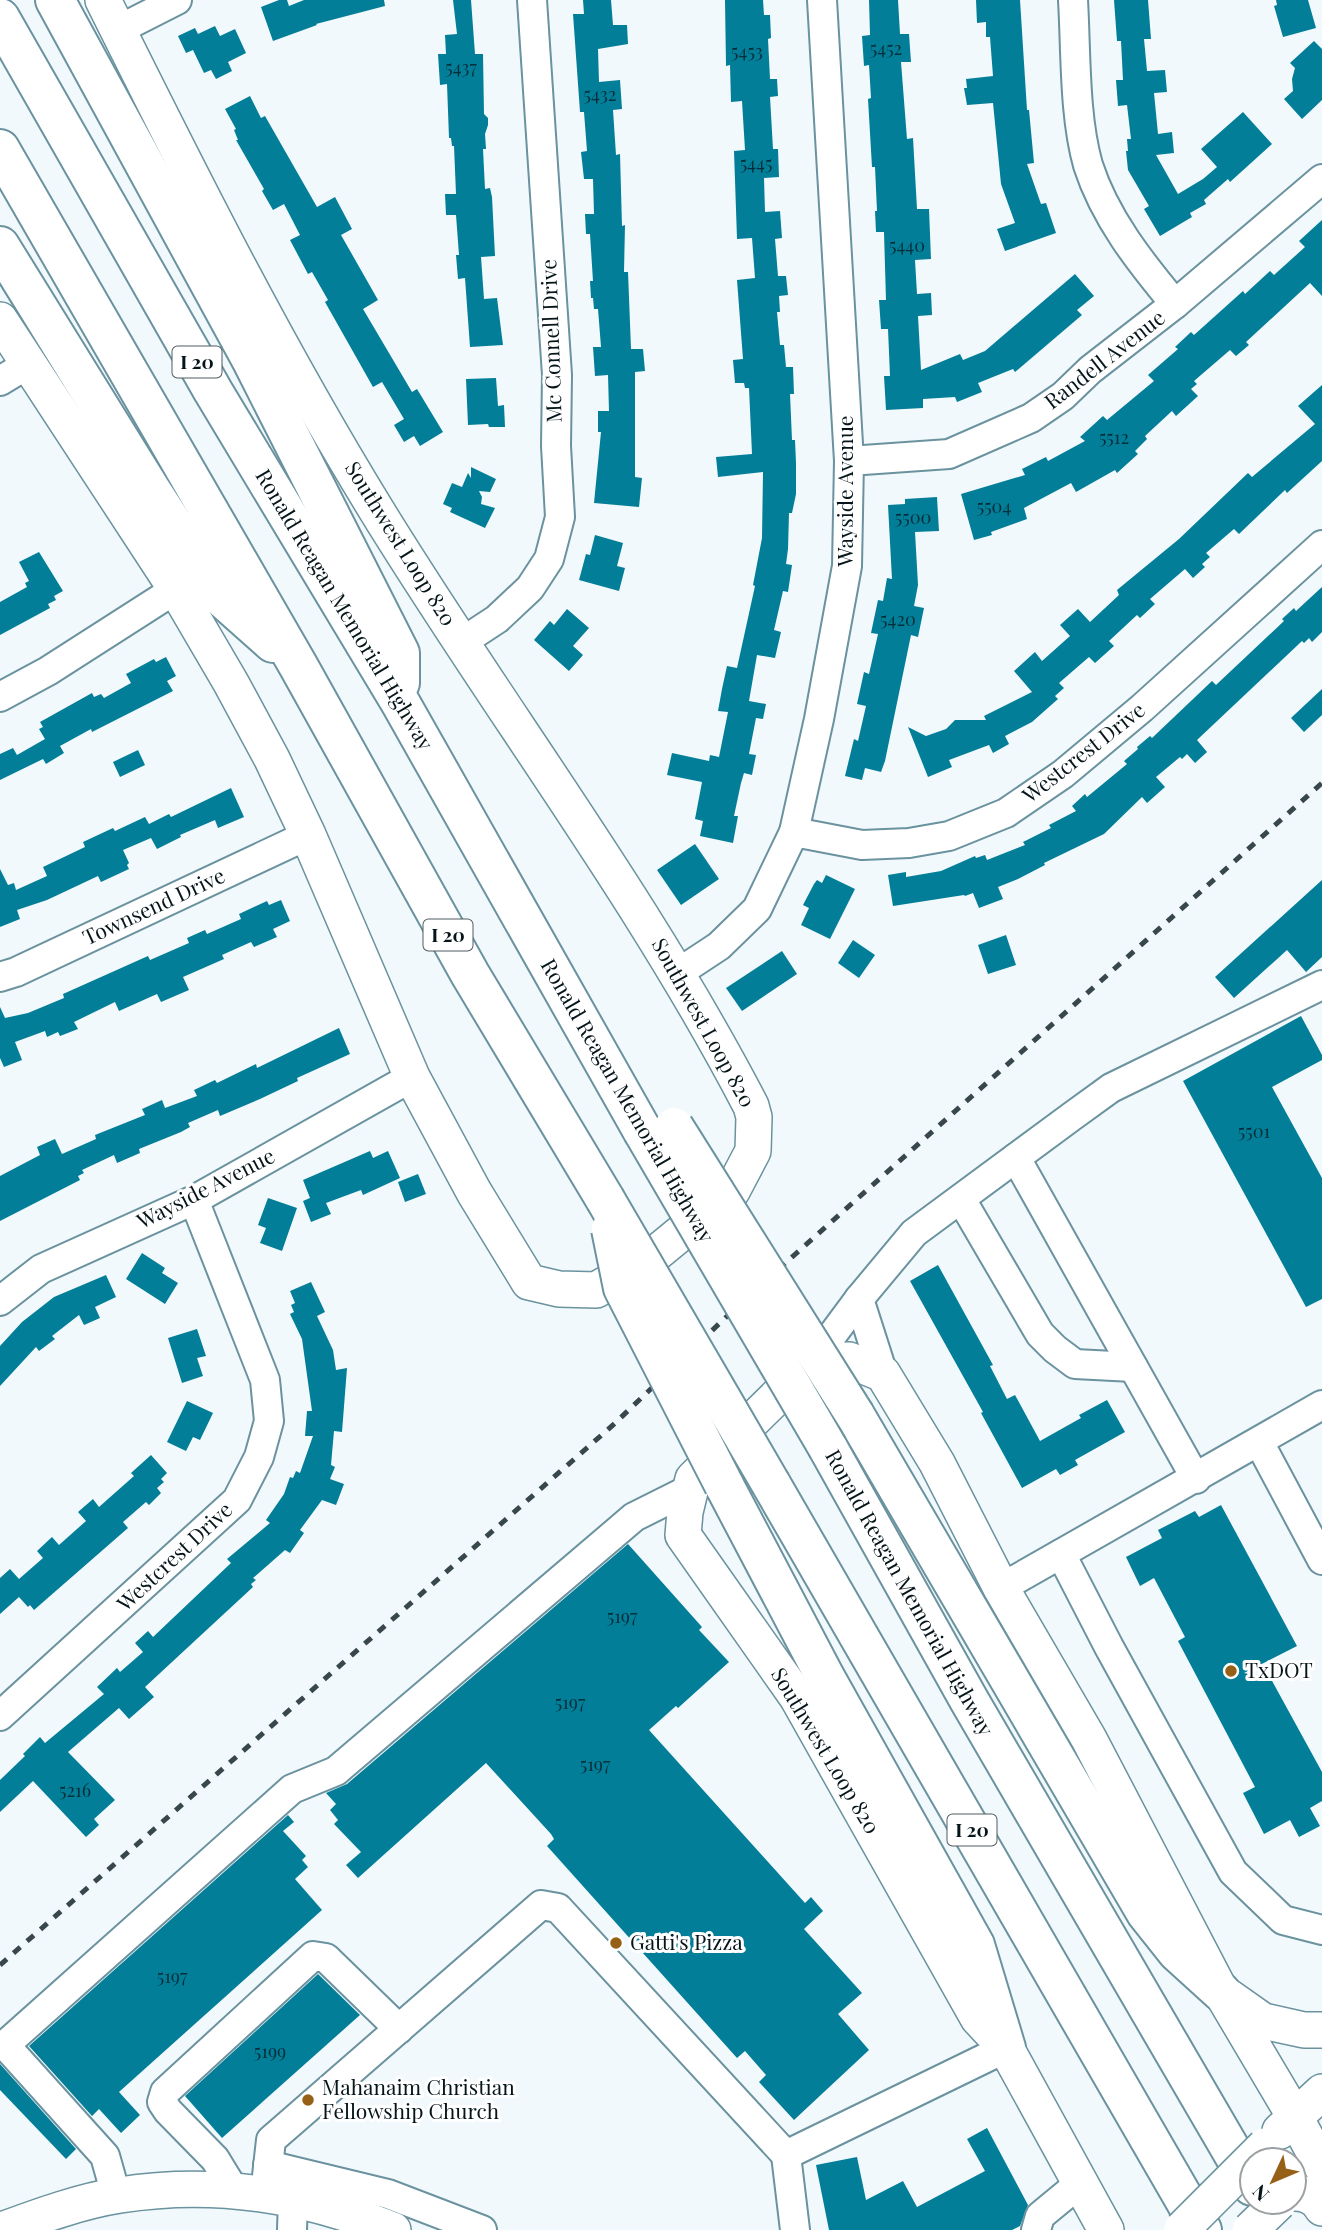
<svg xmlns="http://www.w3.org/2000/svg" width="1322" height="2230" viewBox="0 0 1322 2230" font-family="'Playfair Display',serif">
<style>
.building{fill:#037e98}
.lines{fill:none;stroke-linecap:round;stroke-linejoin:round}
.minor-casing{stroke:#6a929f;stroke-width:32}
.major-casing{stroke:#6a929f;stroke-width:38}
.highway-casing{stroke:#6a929f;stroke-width:42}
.minor{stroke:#fff;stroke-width:28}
.major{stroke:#fff;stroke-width:35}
.highway{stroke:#fff;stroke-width:38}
.rail{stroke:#38474b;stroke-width:5;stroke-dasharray:9 9;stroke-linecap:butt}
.major-bridge-casing{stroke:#6a929f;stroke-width:38;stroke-linecap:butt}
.highway-bridge-casing{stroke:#6a929f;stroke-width:42;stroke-linecap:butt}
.major-bridge{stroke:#fff;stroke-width:35}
.highway-bridge{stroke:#fff;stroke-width:38}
.poi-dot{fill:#966117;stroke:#fff;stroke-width:2.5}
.labels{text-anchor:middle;stroke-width:6;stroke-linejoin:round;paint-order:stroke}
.number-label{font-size:18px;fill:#042f3a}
.shield{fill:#fff;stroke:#505b5f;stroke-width:2}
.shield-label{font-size:19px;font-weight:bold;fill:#05151a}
.street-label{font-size:21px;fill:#05151a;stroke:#fff}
.poi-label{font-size:21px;fill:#05151a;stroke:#fff;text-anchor:start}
</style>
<rect width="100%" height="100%" fill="#f1f9fc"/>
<g class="building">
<polygon points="279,0 287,0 289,6 304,0 384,0 385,6 316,24 317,25 273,41 261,7"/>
<polygon points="453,0 471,0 475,54 483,54 484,114 488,118 488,125 485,134 486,149 483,149 485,189 490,188 492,197 495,256 481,257 484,299 497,298 503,345 470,347 465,278 458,279 456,255 459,255 456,215 446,215 445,194 456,194 454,146 452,146 451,138 449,138 447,84 440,85 438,54 446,54 445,35 457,34"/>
<polygon points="583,0 611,0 613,25 627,25 628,44 598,49 599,82 620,80 622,109 613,110 616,155 620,154 622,226 625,225 624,272 628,272 631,349 643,349 645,371 635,372 635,477 642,478 639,507 594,503 601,432 598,432 598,411 609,411 608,375 595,376 593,347 601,347 598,309 594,309 593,298 591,298 590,281 593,281 590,234 586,234 585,214 594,214 593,179 584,179 581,152 587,151 584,112 580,112 573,14 584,14"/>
<polygon points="725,0 763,0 764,15 770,15 771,38 768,39 770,79 777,79 778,96 770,97 773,149 778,149 779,177 764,178 765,212 780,211 782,238 775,239 778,276 786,276 788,295 779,296 780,312 777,312 780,345 784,345 786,367 793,367 794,394 790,394 792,440 795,440 796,463 796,494 792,513 789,513 788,549 786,564 792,565 788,592 783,591 774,630 781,632 775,658 757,655 749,701 766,704 763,719 756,718 749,754 756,755 752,775 744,773 741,783 734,816 738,816 733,843 700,836 703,821 695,819 702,782 667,775 672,753 709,761 710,755 719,757 728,712 718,711 722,689 727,666 737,668 755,586 753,585 762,538 763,472 718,477 716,457 752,454 749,388 745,388 744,383 735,383 733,360 743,359 737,280 755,278 752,238 737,239 734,151 745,150 742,101 731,102 730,65 726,66"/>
<polygon points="869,0 898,0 900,34 909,34 911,62 901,62 907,139 913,138 917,209 929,209 931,259 915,260 917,294 931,293 932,315 918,316 921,370 960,354 963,360 985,351 1075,274 1094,296 1077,310 1082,315 1015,372 1013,369 978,383 982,392 957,402 955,397 923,399 923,408 886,410 884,376 890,376 888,329 881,329 879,300 886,300 884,232 876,232 875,211 877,211 875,167 872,167 868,99 871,98 869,65 864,66 862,36 870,35"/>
<polygon points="976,0 1020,0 1027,110 1029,110 1034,163 1027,164 1041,204 1046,203 1056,233 1005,251 997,229 1015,223 1001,184 993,103 967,105 964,88 967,88 966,79 993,76 990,37 986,37 986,22 977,23"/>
<polygon points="1114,0 1148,0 1151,39 1144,39 1147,71 1165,70 1167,92 1154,93 1158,134 1172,132 1174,153 1156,155 1178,194 1203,179 1217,167 1201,149 1243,112 1272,144 1230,182 1228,179 1204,200 1206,204 1190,213 1192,217 1160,236 1144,209 1149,206 1128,170 1126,151 1128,151 1127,139 1131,139 1127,105 1118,106 1116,80 1123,80 1121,41 1117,41"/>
<polygon points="1276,0 1308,0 1316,28 1283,37 1274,6 1277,5"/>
<polygon points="215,26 220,36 235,29 246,53 228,62 232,71 216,79 211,70 204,73 193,50 186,53 178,36 195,28 198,34"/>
<polygon points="1314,41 1322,49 1322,100 1302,119 1284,99 1293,91 1292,79 1295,68 1290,63"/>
<polygon points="250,96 261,118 265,116 317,207 335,197 352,229 341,235 378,300 363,309 412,392 417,389 443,432 420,446 414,436 404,442 394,425 404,419 382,382 373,387 325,302 328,300 312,272 308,274 290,240 300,235 284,204 273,210 262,191 264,189 236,140 238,140 234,130 236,129 225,109"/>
<polygon points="1322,220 1322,296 1310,283 1246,342 1249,345 1236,356 1230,350 1194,381 1197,384 1191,389 1198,396 1176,416 1172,411 1145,436 1147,439 1135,451 1138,454 1117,473 1115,470 1076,492 1071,483 1024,508 1027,519 991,532 992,535 974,540 961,494 1025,475 1022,469 1046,457 1048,461 1085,441 1080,437 1103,416 1107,420 1154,381 1148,375 1178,349 1175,347 1191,332 1194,335 1243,291 1245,294 1270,271 1274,275 1305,247 1299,241"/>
<polygon points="496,378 498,406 504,405 505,427 489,427 488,424 468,425 466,379"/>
<polygon points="1322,385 1322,461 1287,493 1285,490 1239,534 1234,529 1206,553 1210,557 1202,564 1205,567 1193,578 1185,569 1150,599 1155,604 1140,618 1137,615 1109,641 1114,646 1095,663 1089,657 1059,683 1064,688 1055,696 1058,699 1032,722 1005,736 1009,744 993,753 989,745 949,760 952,767 928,777 908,727 926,736 946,729 955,720 986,720 984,716 1032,692 1014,671 1035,652 1042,661 1070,636 1060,625 1078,609 1090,622 1119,595 1117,590 1179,539 1248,473 1252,477 1315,424 1298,406"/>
<polygon points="471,467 496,479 490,492 479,491 482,497 481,504 495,508 485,528 450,512 452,508 443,504 452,483 462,487 468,473 471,478"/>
<polygon points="937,497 939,531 915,532 918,585 914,606 924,608 918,637 911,635 885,761 881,772 865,768 862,780 845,776 854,739 858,741 866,706 857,704 864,672 869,674 878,634 871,633 878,600 883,601 887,578 892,579 888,505 905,504 905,499"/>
<polygon points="595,535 623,543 617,566 625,568 619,591 579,580 586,554 590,555"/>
<polygon points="39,552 63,591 54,596 56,600 48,604 50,608 0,635 0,602 27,587 25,583 29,581 19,562"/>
<polygon points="1322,587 1322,632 1312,642 1309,638 1304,643 1302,641 1197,740 1207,752 1195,763 1187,754 1182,759 1180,757 1156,777 1165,787 1147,803 1142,797 1104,834 1044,863 1045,865 1018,879 998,887 1003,899 979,908 973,893 965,896 964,895 893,906 888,875 906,872 906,877 941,871 975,856 976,858 985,855 987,860 1025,845 1023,842 1051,828 1049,825 1076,811 1072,806 1085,794 1087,797 1127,764 1124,761 1138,749 1137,747 1150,736 1152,738 1212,681 1216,685 1284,621 1282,619 1294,608 1296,611"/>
<polygon points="567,609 589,628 573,646 583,655 569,671 534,640 550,621 554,625"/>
<polygon points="166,657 176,676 167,681 173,691 92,732 91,729 60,746 64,753 46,764 43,759 0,780 0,754 13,748 17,755 45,739 39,729 43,727 40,722 92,693 94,697 101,694 104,698 131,683 126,674 154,659 156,662"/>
<polygon points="1322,689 1322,715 1304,732 1291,718"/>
<polygon points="138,750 145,765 120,777 113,762"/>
<polygon points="231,788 244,817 218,828 215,820 180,835 181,837 157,849 151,838 123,850 129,863 127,865 129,869 101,882 98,876 47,900 17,910 20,919 0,927 0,869 8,885 14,883 16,890 47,876 43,867 85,847 83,842 113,828 115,831 145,817 149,824 169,814 171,817"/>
<polygon points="695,844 719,879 681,905 657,870"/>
<polygon points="826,875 855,889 830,939 801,925 809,908 803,905 814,884 817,880 822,883"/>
<polygon points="1322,880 1322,957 1306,972 1287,950 1234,998 1215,977"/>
<polygon points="281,900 290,921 273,929 277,937 254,947 251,942 222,955 224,959 183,977 189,990 161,1002 157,994 119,1011 115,1002 74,1022 78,1029 60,1036 58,1032 47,1037 45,1031 15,1042 22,1060 4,1067 0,1058 0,1007 5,1018 28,1013 64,998 63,994 148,956 150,960 189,943 187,938 205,930 207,934 241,919 239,914 267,901 269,905"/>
<polygon points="1006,935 1016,965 988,974 978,945"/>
<polygon points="853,940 875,955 859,978 838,963"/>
<polygon points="782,951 797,974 742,1011 726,988"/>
<polygon points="1301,1016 1322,1055 1322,1060 1272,1087 1322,1178 1322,1299 1306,1307 1183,1081"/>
<polygon points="339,1028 350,1054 297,1078 298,1081 260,1099 220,1116 218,1110 188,1123 190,1127 181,1132 139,1149 140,1153 117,1163 114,1155 82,1170 84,1173 78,1176 80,1180 0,1221 0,1176 40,1155 37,1147 55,1139 62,1154 96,1139 95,1135 145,1115 142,1109 162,1100 165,1108 197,1096 194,1090 215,1080 217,1083 256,1064 257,1068"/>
<polygon points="370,1151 373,1158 388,1151 400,1178 363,1195 361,1190 326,1203 331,1214 311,1222 303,1201 310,1198 303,1180"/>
<polygon points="418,1174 426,1194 405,1202 398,1182"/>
<polygon points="268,1198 297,1208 282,1251 260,1243 266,1228 258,1225"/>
<polygon points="142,1253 165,1268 162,1273 178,1283 165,1304 126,1279"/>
<polygon points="938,1265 993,1365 990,1366 1007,1399 1015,1395 1040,1441 1081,1418 1079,1415 1107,1400 1125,1432 1075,1460 1078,1465 1060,1475 1056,1469 1022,1488 981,1413 983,1412 910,1281"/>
<polygon points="106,1275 116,1297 95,1307 100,1318 84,1325 79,1315 52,1336 55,1339 39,1351 36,1347 0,1386 0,1346 22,1322 54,1297"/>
<polygon points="311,1282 325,1312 317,1316 333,1350 336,1370 347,1368 342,1432 334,1431 331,1465 335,1467 330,1479 344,1484 336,1505 322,1500 300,1530 304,1533 290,1553 285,1550 253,1578 256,1580 251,1584 253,1587 145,1687 154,1697 129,1719 119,1708 68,1752 115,1800 94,1819 99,1825 86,1837 33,1781 0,1812 0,1780 25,1756 23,1754 40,1737 45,1743 104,1694 97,1687 117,1668 120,1672 143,1652 135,1643 148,1631 153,1637 231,1563 227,1559 270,1523 266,1520 284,1494 290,1477 293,1478 296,1471 300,1473 313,1436 305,1436 307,1411 312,1411 302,1339 290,1314 294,1312 291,1305 295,1303 290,1291"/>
<polygon points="197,1329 206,1356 197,1358 203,1376 182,1383 168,1338"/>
<polygon points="187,1401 213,1413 200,1440 193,1437 186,1451 167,1442"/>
<polygon points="151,1455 167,1473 161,1479 164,1482 157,1488 161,1493 149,1505 146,1502 123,1522 128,1528 34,1610 30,1605 28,1607 19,1597 0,1614 0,1578 10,1569 19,1579 43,1558 37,1551 52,1537 59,1545 86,1521 78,1512 93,1499 99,1507 134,1476 131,1473"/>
<polygon points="1221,1505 1297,1646 1244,1673 1271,1679 1322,1772 1322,1801 1310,1808 1320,1826 1299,1837 1290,1820 1264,1834 1243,1793 1255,1787 1178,1641 1185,1637 1154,1578 1140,1586 1126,1557 1162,1538 1158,1530 1195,1511 1199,1517"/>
<polygon points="628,1544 702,1627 699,1630 729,1662 678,1708 676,1706 649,1730 805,1903 811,1897 823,1911 804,1929 862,1993 838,2014 869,2050 794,2120 759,2082 766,2075 745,2051 737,2058 547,1846 554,1839 551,1834 486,1763 358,1878 346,1865 361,1852 334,1824 338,1820 330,1810 336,1804 326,1793 347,1784"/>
<polygon points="288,1815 294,1822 283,1831 306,1856 302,1860 308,1867 295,1879 322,1910 119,2092 140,2115 121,2133 99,2109 92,2116 29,2046"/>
<polygon points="318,1974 360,2015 222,2138 185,2096"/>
<polygon points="0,2064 76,2149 66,2159 0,2090"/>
<polygon points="987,2128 1028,2205 1020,2226 1012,2230 829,2230 816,2165 857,2157 866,2200 903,2181 917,2207 985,2171 967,2139"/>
</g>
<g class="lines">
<defs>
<g id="minor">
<path d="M1073,0C1076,51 1074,116 1088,165C1105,218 1140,262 1175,304"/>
<polyline points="118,30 177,0"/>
<polyline points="0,381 28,364"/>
<polyline points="849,461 949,454 1031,418 1063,396 1090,370 1175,304 1322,179"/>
<polyline points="462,642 497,619 530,588 549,559 560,517 556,446 557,375 532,0"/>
<polyline points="0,697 48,671 176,589"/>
<polyline points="794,832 862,845 909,843 949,836 1006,813 1063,774 1142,708 1322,545"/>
<polyline points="678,973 719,946 757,909 794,832 819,719 847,566 849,461 822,0"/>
<polyline points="0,977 16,972 308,835"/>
<polyline points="1016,1158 1196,1479"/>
<polyline points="961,1199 1040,1334 1055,1349 1075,1364 1133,1367"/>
<polyline points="859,1299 883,1374"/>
<polyline points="0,1301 41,1269 194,1200 412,1077"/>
<polyline points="813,1361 859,1299 914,1233 1071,1117 1111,1088 1322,985"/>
<polyline points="1259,1442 1322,1560"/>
<polyline points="1061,1554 1109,1647 1233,1872 1283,1920 1322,1930"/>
<polyline points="1001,1588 1322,1405"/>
<polyline points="0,1716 237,1500 259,1457 269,1421 265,1380 194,1200"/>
<polyline points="786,2155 795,2230"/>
<polyline points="268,2165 388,2194 482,2230"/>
<polyline points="234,2190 215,2159 168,2111 162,2102 165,2092 313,1956 326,1958 399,2029"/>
<polyline points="265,2194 271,2140 541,1905 558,1908 786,2155 1006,2048"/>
<polyline points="116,2195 105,2156 5,2045 292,1789 336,1771 634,1517 690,1489"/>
<polyline points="292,2230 293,2199"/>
<polyline points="1036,2230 1040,2216 1080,2183"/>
</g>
<g id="major">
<path d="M0,320L176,589L231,683L272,759L308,835L412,1077L474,1192L529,1282L559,1289L596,1290L648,1260L732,1191L753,1151L754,1117L751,1106C643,898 500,711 377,511C276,347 189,173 103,0"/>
<polyline points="1229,1997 1263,2021 1304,2030 1322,2030"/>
<polyline points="1280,2131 1322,2092"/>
<path d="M1294,2193C1306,2193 1316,2197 1322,2208"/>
<path d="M2,2230C40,2216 81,2201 120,2195C216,2180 304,2195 393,2230"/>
<polyline points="1106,2230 1006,2048 978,2018 797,1697 683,1535 685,1512 693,1479 813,1361 849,1360 883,1374 937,1463 1001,1588 1089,1739 1221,1992 1295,2117 1322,2167"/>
</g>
<g id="highway">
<polyline points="55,0 252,361 400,653 400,683"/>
<polyline points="0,18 213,391 400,702 642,1130"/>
<polyline points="0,149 299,667 470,974 605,1199"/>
<polyline points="0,246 151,490 219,595 273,643"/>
<polyline points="855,1415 1146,1913 1177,1952 1221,1992"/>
<polyline points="828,1448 969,1700 1252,2186"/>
<polyline points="771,1484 1202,2230"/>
<polyline points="724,1485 825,1677 975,1945 1006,2048"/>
</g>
</defs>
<use href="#minor" class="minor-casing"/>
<use href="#major" class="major-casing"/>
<use href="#highway" class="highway-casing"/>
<use href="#minor" class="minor"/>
<use href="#major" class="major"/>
<use href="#highway" class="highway"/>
<polyline class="rail" points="0,1965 613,1425 744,1300 1322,783"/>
<defs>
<g id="major-bridge">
<polyline points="1182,2229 1265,2146"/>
<polyline points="1250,2230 1279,2202"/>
</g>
<g id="highway-bridge">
<polyline points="674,1127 855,1415"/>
<polyline points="642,1130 828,1448"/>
<polyline points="605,1199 771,1484"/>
<polyline points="611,1229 623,1288 724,1485"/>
</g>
</defs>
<use href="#major-bridge" class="major-bridge-casing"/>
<use href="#highway-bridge" class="highway-bridge-casing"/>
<use href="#major-bridge" class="major-bridge"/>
<use href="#highway-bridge" class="highway-bridge"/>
</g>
<g class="poi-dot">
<circle cx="1231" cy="1671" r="7"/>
<circle cx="616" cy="1943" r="7"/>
<circle cx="308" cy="2100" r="7"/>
</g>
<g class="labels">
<g class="number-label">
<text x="886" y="55">5452</text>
<text x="747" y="58">5453</text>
<text x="461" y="74">5437</text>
<text x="600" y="101">5432</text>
<text x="756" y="170">5445</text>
<text x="907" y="252">5440</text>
<text x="1114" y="444">5512</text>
<text x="994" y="513">5504</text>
<text x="913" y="524">5500</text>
<text x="898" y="626">5420</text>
<text x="1254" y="1138">5501</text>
<text x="622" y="1623">5197</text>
<text x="570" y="1709">5197</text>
<text x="595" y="1771">5197</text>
<text x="75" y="1797">5216</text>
<text x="172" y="1983">5197</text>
<text x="270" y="2058">5199</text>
</g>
<g class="shield">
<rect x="172.5" y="346.5" width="49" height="31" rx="5"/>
<rect x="423.5" y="919.5" width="49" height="31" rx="5"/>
<rect x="947.5" y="1814.5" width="49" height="31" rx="5"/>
</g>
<g class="shield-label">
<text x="197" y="369">I 20</text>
<text x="448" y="942">I 20</text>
<text x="972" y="1837">I 20</text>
</g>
<g class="street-label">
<text transform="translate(552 341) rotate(-92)" y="7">Mc Connell Drive</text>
<text transform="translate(1105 360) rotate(-38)" y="7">Randell Avenue</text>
<text transform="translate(846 491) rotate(-90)" y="7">Wayside Avenue</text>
<text transform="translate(400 544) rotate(58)" y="7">Southwest Loop 820</text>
<text transform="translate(344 610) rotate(59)" y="7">Ronald Reagan Memorial Highway</text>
<text transform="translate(1084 753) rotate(-38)" y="7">Westcrest Drive</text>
<text transform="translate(154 907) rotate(-25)" y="7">Townsend Drive</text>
<text transform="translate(703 1023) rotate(61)" y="7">Southwest Loop 820</text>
<text transform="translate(627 1101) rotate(60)" y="7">Ronald Reagan Memorial Highway</text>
<text transform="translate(206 1189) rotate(-27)" y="7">Wayside Avenue</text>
<text transform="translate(175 1557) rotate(-43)" y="7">Westcrest Drive</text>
<text transform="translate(909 1593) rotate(61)" y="7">Ronald Reagan Memorial Highway</text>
<text transform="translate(825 1751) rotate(59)" y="7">Southwest Loop 820</text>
</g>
<g class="poi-label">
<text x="1245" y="1678">TxDOT</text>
<text x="630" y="1950">Gatti's Pizza</text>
<text x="322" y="2095">Mahanaim Christian<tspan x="322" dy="24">Fellowship Church</tspan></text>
</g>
</g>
<g transform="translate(1273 2181) rotate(226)"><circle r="33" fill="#ffffff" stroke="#9ba1a3" stroke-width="2"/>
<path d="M0-5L12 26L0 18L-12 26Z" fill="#966117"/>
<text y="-10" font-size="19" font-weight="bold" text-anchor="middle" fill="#05151a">N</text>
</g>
</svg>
